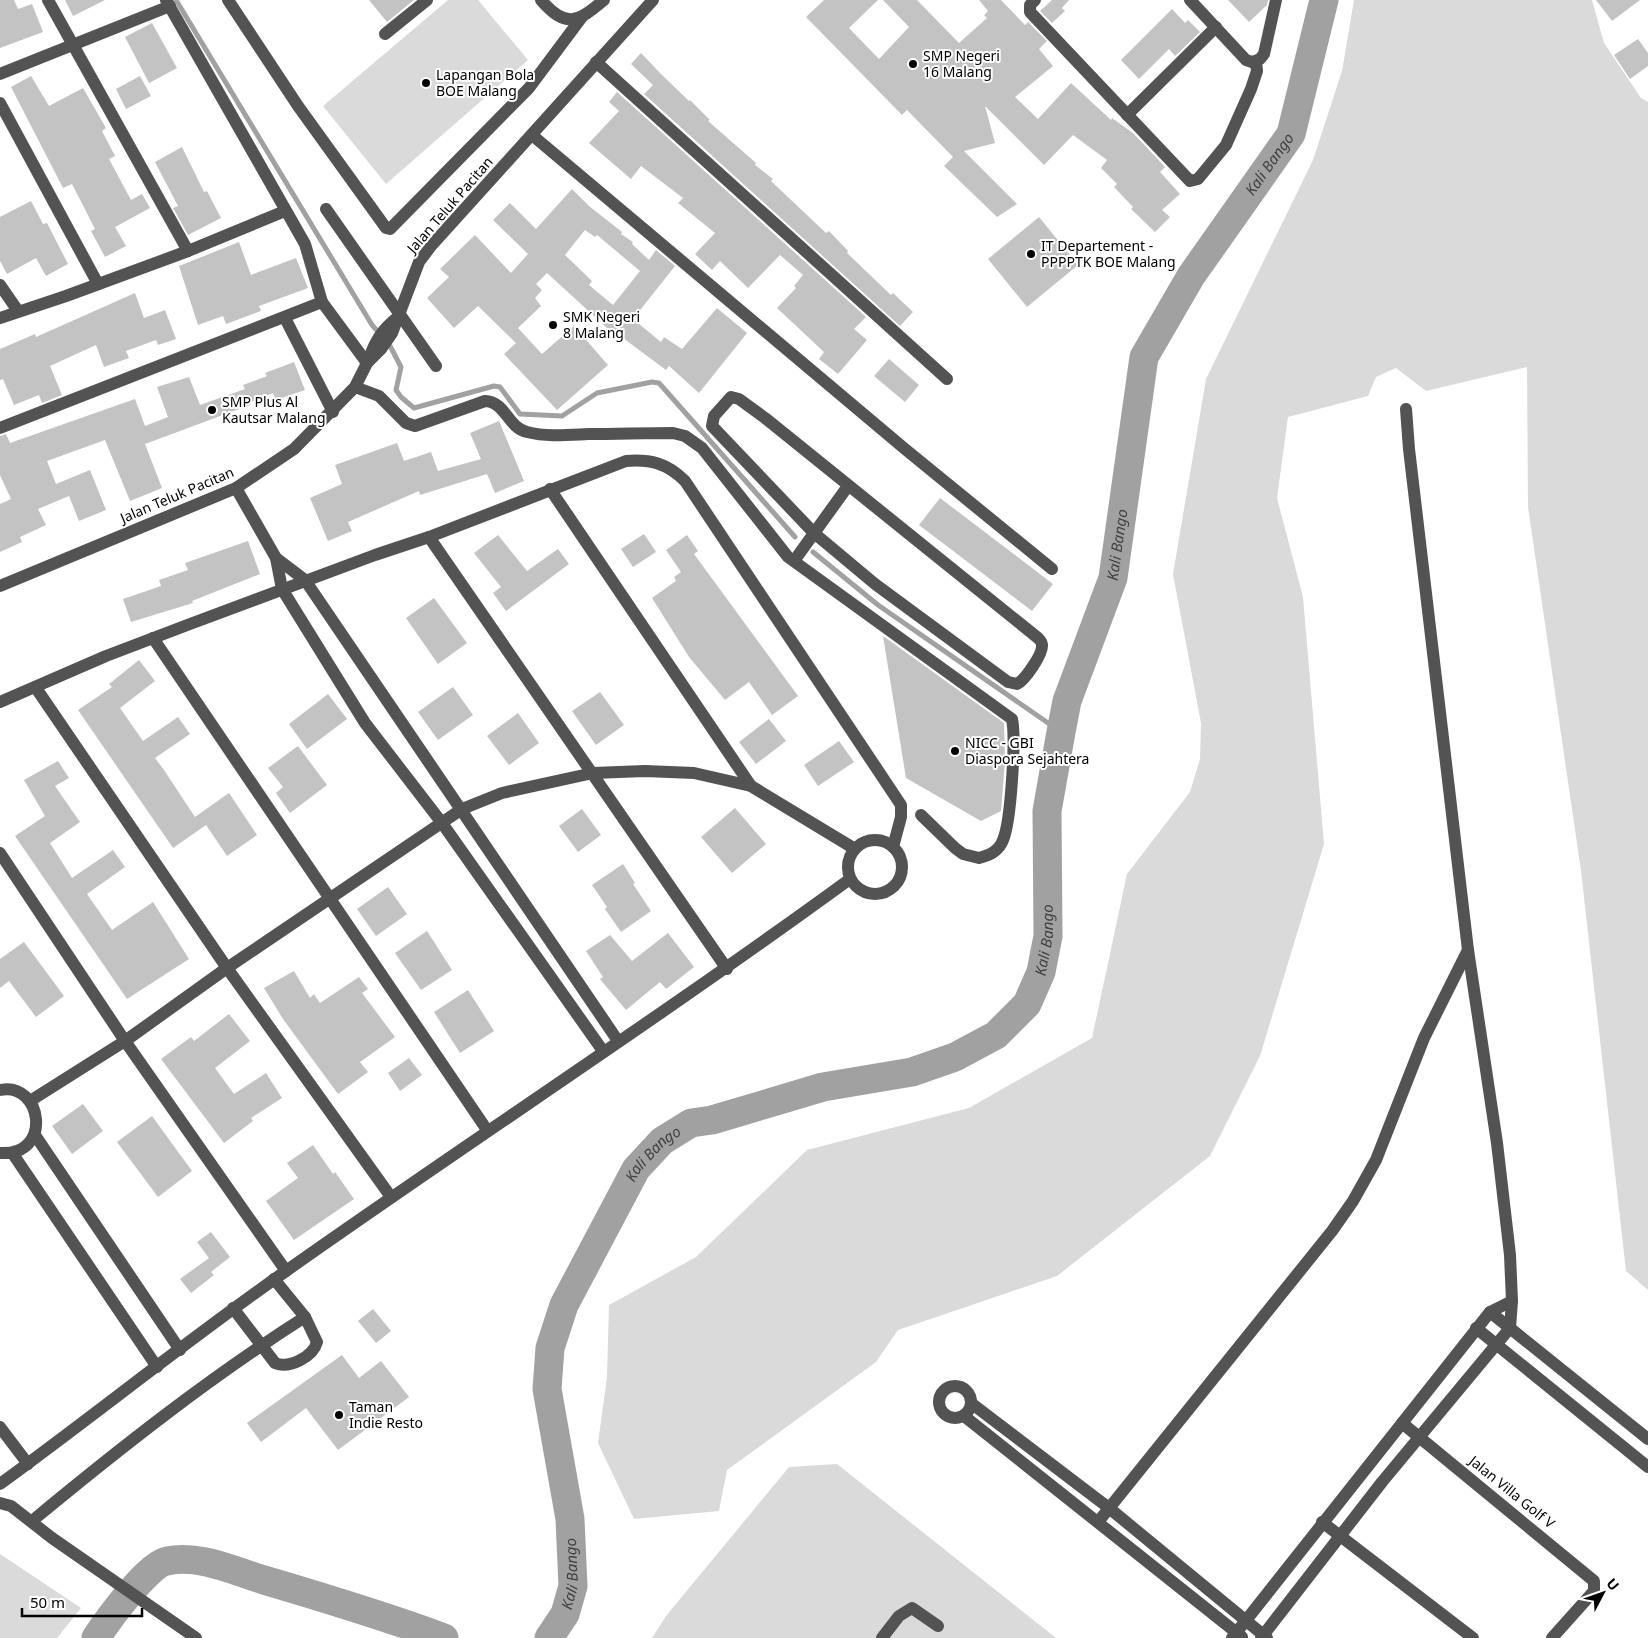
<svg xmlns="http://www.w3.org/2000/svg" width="1648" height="1638" viewBox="0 0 1648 1638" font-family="'Noto Sans',sans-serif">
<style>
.green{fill:#dadada}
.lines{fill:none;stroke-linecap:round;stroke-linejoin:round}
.stream{stroke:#a1a1a1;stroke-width:5}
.river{stroke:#a1a1a1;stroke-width:29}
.building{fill:#c3c3c3;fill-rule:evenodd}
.minor{stroke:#535353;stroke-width:12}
.poi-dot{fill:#000;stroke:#fff;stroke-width:2}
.labels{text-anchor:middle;stroke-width:4;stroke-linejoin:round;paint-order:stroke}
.poi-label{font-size:14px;fill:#000;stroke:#fff;text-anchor:start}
.street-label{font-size:14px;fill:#000;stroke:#fff}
.water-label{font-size:15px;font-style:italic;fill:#424242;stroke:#fff}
</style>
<rect width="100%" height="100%" fill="#fff"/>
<g class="green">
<polygon points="448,0 478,0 528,60 386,184 323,106"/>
<polygon points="1354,0 1592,0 1604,43 1641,98 1648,102 1648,1290 1626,1271 1581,871 1528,507 1527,367 1426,391 1396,368 1376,377 1368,396 1288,417 1277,498 1303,597 1324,844 1260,1056 1210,1156 1057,1276 898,1330 876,1362 727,1470 719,1511 634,1519 598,1443 607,1377 609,1305 696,1257 807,1150 969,1108 1092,1038 1127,874 1190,792 1200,759 1201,723 1173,574 1206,379 1313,160 1342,71"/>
<polygon points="837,1464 1056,1638 652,1638 666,1616 789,1467"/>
<polygon points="0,1554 81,1608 57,1638 0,1638"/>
</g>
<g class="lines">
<g class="stream">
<polyline points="176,0 372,325 380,334"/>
<polyline points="388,342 401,367 396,390 401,397 414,408 494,386 500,387 520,414 562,416 597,393 652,382 659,383 795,537"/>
<polyline points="813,552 878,605 1061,732"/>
</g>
<g class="river">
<path d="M96,1638C107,1621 148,1564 167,1561C199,1554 234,1571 264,1580C325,1598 385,1616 444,1638"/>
<path id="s1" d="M549,1638L565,1614L573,1586L570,1519L547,1389L550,1348L564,1305L636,1169L662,1141L691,1123L712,1120L823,1087L912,1072L955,1057L996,1035L1027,1004L1041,972L1048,936L1047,811L1061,732L1067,701L1113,578L1144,357L1191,276L1291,134L1324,0"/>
</g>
</g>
<g class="building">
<polygon points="0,0 14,0 18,9 32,4 43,32 0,48"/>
<polygon points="65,0 105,0 73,16"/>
<polygon points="369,0 414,0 387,22"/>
<polygon points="824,0 878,0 849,28 879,59 909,27 883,0 917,0 959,43 987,18 984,15 988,11 979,0 1001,0 1025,25 1028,22 1047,41 1039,49 1053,66 1015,97 1038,119 1071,83 1111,120 1112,118 1133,133 1165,167 1160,172 1180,194 1162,210 1170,217 1155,232 1131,209 1133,207 1114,187 1117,184 1101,168 1107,160 1073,135 1044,165 985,106 995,143 964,151 1017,204 997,217 944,166 953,157 907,110 902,115 806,17"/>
<polygon points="1052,0 1069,0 1062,8 1065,11 1052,23 1040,11"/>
<polygon points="1228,0 1268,0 1267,5 1249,22"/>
<polygon points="1596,0 1640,0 1612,21"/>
<polygon points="1172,9 1185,23 1188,20 1200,32 1175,56 1169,49 1139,79 1121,60"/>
<polygon points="152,23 177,68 149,83 125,37"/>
<polygon points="1638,39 1648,53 1648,66 1630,79 1614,55"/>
<polygon points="641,53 660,73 689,101 690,100 710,120 708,121 756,163 755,165 773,179 771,181 826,233 829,231 848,251 847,253 891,295 893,293 913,312 900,326 644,94 653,85 631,64"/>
<polygon points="31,76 49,106 83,88 106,128 102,131 115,156 109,159 131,200 142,194 150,208 115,227 126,246 105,257 91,231 95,229 72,184 63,188 11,87"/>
<polygon points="140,76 151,96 126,109 116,89"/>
<polygon points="617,92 866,317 854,329 867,340 838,374 819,359 824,352 777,308 796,288 794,286 803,275 780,255 748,288 720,261 712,270 695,254 715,233 678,203 683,198 641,166 631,179 589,143 619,111 609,102"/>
<polygon points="182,147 204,192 207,191 221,218 188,235 173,208 178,206 155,162"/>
<path d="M572,189L589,206L622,232L621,234L633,242L632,244L649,260L656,250L675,266L633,319L661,342L664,337L682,349L717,308L747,333L699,393L669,366L666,370L619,335L617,337L547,273L536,284L542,290L535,298L541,306L518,328L542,354L574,326L608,365L557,410L504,354L516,343L478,306L454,328L427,298L449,277L440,269L475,235L511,273L528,254L493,220L510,203L536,229ZM585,230L595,237L597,235L640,271L613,305L589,285L592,281L565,255Z"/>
<polygon points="31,201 43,224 47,223 68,264 46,276 36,258 7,274 0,261 0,217"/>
<polygon points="1039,217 1078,265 1027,307 988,259"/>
<polygon points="239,242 251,275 296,258 308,288 259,306 261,311 226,324 223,316 198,325 179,266"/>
<polygon points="135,293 144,318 165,310 176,339 158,345 156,340 126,351 129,358 104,367 96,345 50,366 62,395 42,403 39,395 14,405 3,379 0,380 0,349 35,334 36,337"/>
<polygon points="889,359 919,385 905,402 874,376"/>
<polygon points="294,362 305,390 276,400 273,393 249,403 250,405 145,444 162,488 130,501 105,440 47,461 56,484 90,470 106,510 79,521 69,496 38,509 46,525 20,537 22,542 0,552 0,504 11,499 0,475 0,436 6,434 10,443 135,399 145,426 168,417 157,387 189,377 200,405 245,389 243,385 267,376 265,373"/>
<polygon points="499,421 524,481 495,493 487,474 420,495 419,491 348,522 352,531 328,541 310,498 342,484 335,465 397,443 404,461 431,452 438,471 481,459 470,433"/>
<polygon points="940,498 1053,584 1032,611 919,525"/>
<polygon points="644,534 656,552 633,567 621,549"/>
<polygon points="498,535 527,571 558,549 569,564 506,611 493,593 501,587 474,553"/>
<polygon points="687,535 698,551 694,554 798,696 772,715 749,682 725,700 689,657 652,598 676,581 674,577 681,572 666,550"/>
<polygon points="248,541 260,574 192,601 193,603 131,622 123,599 161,586 159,580 188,570 185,563"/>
<polygon points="434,598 467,643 438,664 406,618"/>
<polygon points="883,636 1004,723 1005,761 1001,811 981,821 906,778"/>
<polygon points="139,660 155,681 120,708 143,741 178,717 190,734 155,758 164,770 195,817 229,793 257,835 227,856 206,825 173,848 78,710 112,687 109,684"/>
<polygon points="453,687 473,715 438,740 418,712"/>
<polygon points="600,692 624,725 596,745 572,711"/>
<polygon points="328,694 347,719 307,749 289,724"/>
<polygon points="518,713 539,743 509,765 487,736"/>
<polygon points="769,719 786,741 756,764 739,742"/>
<polygon points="839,741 854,762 818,786 804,765"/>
<polygon points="298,746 327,785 290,813 276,793 283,787 268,768"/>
<polygon points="58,761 69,778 55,786 80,822 50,843 72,878 113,850 125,867 87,894 112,930 153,902 189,959 127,999 15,836 45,816 24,780"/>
<polygon points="735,808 766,844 732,873 701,837"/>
<polygon points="582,809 601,835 578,852 559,826"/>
<polygon points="623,864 635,883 633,884 651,911 621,932 605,909 607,907 592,885"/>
<polygon points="388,887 407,914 376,936 357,909"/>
<polygon points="427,931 452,970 421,990 395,953"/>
<polygon points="668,933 694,967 666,989 660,982 626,1010 600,979 603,977 586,951 610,935 632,961"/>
<polygon points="24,942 64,996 36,1017 9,981 0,988 0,959"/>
<polygon points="294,971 310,998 314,994 320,1003 359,977 368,989 362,993 395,1037 360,1062 368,1072 338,1094 283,1019 264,988"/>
<polygon points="468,990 494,1031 460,1053 434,1012"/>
<polygon points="229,1014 250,1041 215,1068 234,1094 266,1073 282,1098 251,1118 253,1121 224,1143 161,1059 191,1037 194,1041"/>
<polygon points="409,1058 422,1075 400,1091 388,1073"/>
<polygon points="83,1104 103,1131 72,1154 52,1126"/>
<polygon points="152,1116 192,1171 158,1197 117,1142"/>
<polygon points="313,1145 333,1174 335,1172 354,1199 294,1240 266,1201 298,1178 287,1163"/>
<polygon points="211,1232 230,1257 211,1272 214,1275 191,1293 180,1279 209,1258 197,1242"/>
<polygon points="373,1309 391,1331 376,1343 358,1321"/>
<polygon points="342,1355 359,1378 381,1361 409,1397 338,1450 306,1408 261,1442 247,1423"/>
</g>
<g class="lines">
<g class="minor">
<polyline points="48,0 188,251"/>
<polyline points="166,0 305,244 322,302 367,363"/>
<polyline points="228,0 298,106 386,228 390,229 529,88 582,17"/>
<path d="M541,0C566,29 578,22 604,0"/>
<polyline points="1035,0 1030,5 1030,12 1190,181 1198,179 1226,145 1251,89 1257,71 1256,62"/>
<polyline points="1190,0 1246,60 1252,62 1260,59 1264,54 1276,0"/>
<polyline points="385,34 427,0"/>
<polyline points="596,62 947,379"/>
<polyline points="0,74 170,6"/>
<polyline points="0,103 98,284"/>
<polyline points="1127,115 1216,27"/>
<polyline points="532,135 905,449 1052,569"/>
<polyline points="326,209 436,366"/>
<polyline points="0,285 18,311"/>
<polyline points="0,318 66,296 188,251 285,211"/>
<polyline points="285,318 333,412"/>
<path d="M369,359C375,340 383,329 398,317"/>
<path d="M355,387L379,396L406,423L415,426L485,401C506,402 507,427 527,432C547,437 567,435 588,434C616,434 645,433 673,433L685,436L702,448L788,557L1012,719C1016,738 1011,822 1003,840C999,851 990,855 979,858L963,854L955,848L921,815"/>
<path d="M731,397L739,399L765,418L1038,638C1040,640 1042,642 1042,645C1043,654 1025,680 1017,684L1008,682L875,584L814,533L712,426L714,416Z"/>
<polyline points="1406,409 1409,449 1468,950 1497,1143 1510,1255 1512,1301"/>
<polyline points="0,428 322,302"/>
<polyline points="236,488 276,558 282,589 365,723 442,823 603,1051"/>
<polyline points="550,489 751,786"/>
<polyline points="429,537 727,969"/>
<polyline points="276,558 305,580 618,1041"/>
<polyline points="794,561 848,486"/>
<polyline points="0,586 236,488 294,449 355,387 367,363 381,349 392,333 419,262 431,246 653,0"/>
<polyline points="153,638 487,1130"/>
<polyline points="36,688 227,968 391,1197"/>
<path d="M0,702L106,656L190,624L375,555L429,537L626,461C650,459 667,463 685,481L901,805V817L893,847"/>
<circle cx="875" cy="867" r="27"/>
<polyline points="0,853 125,1041 286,1271"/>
<path d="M0,1090C42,1081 54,1156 0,1153"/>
<polyline points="30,1101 125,1041 227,968 462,809 502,793 593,773 645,771 694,773 751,786 855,849"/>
<polyline points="35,1135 180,1350"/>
<polyline points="13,1154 157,1367"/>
<path d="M233,1308L275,1363C289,1369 313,1357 317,1342L305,1317L274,1279"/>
<polyline points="1490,1312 1648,1439"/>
<polyline points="1476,1328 1648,1467"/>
<circle cx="955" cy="1402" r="16"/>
<polyline points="971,1403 1109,1508 1267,1638"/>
<polyline points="964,1416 1242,1637"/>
<polyline points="1402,1423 1594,1581 1594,1591 1552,1638"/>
<polyline points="0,1427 28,1464"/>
<path d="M0,1484C96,1414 189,1339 286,1271C473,1139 665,1014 850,879"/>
<polyline points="0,1503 11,1506 52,1538 196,1638"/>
<path d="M32,1521C119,1449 209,1378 305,1317"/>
<polyline points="1098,1522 1332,1231 1353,1201 1376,1160 1424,1038 1468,950"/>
<polyline points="1322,1522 1473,1638"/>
<polyline points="882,1638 899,1616 912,1608 938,1626"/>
<polyline points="1232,1638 1490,1312 1512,1301 1510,1328 1382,1482 1261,1638"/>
</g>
</g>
<g class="poi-dot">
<circle cx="913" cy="64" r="5"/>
<circle cx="426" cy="83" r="5"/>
<circle cx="1031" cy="254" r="5"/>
<circle cx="553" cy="325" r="5"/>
<circle cx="212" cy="410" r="5"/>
<circle cx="955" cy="751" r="5"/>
<circle cx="339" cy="1415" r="5"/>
</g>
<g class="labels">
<g class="poi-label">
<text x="923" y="61">SMP Negeri<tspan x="923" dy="16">16 Malang</tspan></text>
<text x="436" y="80">Lapangan Bola<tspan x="436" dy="16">BOE Malang</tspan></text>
<text x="1041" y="251">IT Departement -<tspan x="1041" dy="16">PPPPTK BOE Malang</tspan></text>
<text x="563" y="322">SMK Negeri<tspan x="563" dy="16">8 Malang</tspan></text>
<text x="222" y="407">SMP Plus Al<tspan x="222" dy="16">Kautsar Malang</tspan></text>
<text x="965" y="748">NICC - GBI<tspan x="965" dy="16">Diaspora Sejahtera</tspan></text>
<text x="349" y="1412">Taman<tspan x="349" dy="16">Indie Resto</tspan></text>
</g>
<g class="street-label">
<text transform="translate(450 205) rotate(-49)" y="5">Jalan Teluk Pacitan</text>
<text transform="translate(177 495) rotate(-23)" y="5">Jalan Teluk Pacitan</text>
<text transform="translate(1512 1492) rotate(39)" y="5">Jalan Villa Golf V</text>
</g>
<g class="water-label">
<text dy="5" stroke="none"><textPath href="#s1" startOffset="1826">Kali Bango</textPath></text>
<text dy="5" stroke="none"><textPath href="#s1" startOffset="1406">Kali Bango</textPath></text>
<text dy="5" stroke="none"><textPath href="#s1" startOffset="1000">Kali Bango</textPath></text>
<text dy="5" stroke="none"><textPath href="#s1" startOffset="520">Kali Bango</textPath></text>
<text dy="5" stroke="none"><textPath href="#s1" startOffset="70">Kali Bango</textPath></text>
</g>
</g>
<g transform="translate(1603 1593) rotate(49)" stroke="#ffffff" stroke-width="4" paint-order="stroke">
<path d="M0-4L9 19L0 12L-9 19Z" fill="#000000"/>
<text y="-8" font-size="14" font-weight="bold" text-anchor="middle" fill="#000000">U</text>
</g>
<path d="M22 1608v8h120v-8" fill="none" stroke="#000000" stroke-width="2.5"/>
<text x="30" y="1608" font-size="15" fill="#000000" stroke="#ffffff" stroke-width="4" paint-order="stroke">50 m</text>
</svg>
